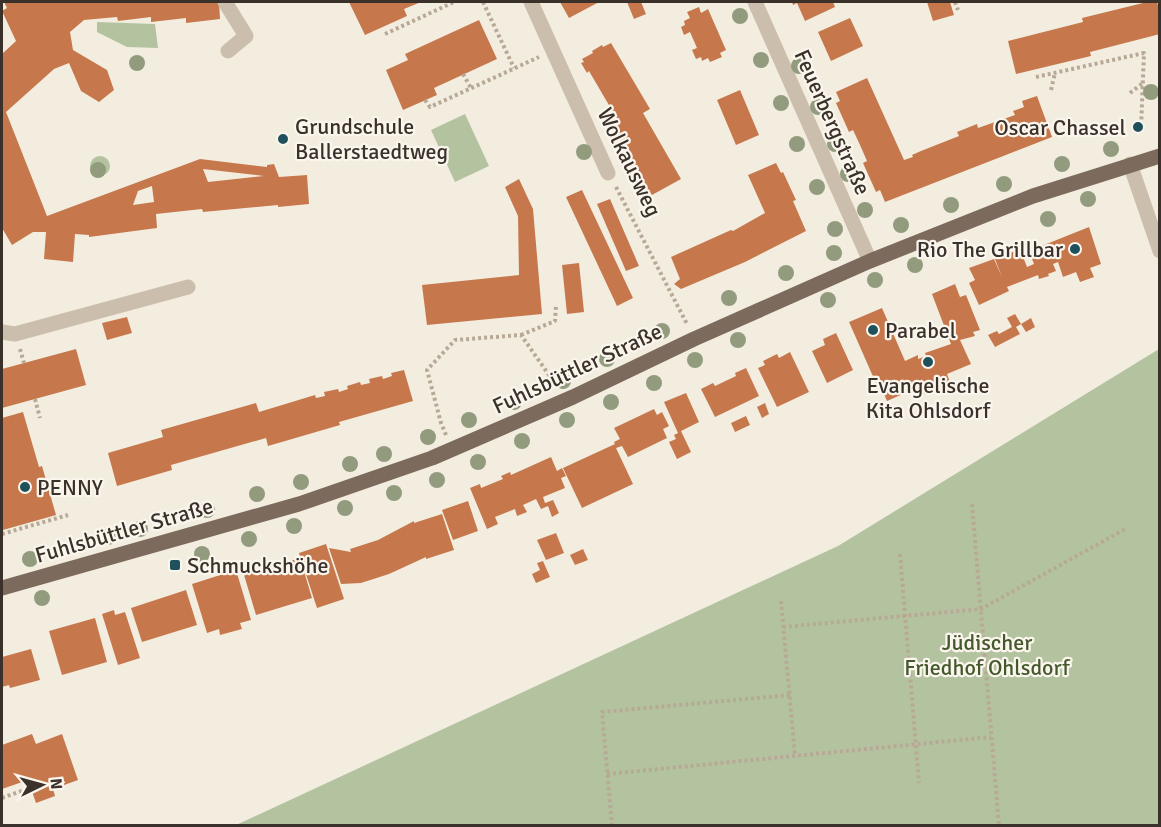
<svg xmlns="http://www.w3.org/2000/svg" width="1161" height="827" viewBox="0 0 1161 827" font-family="Signika,sans-serif">
<style>
.green{fill:#b3c3a0}
.building{fill:#c6784c;fill-rule:evenodd}
.lines{fill:none;stroke-linecap:round;stroke-linejoin:round}
.path{stroke:#b8a996;stroke-width:4;stroke-dasharray:3 3;stroke-linecap:butt}
.minor{stroke:#ccbeac;stroke-width:15}
.major{stroke:#7c6a5c;stroke-width:15}
.tree{fill:#939b7e}
.poi-dot{fill:#1f515c;stroke:#fbf6ed;stroke-width:2}
.labels{text-anchor:middle;stroke-width:4.5;stroke-linejoin:round;paint-order:stroke}
.street-label{font-size:22px;fill:#3a312b;stroke:#fbf6ed}
.poi-label{font-size:22px;fill:#3a312b;stroke:#fbf6ed;text-anchor:start}
.park-label{font-size:22px;fill:#44582e;stroke:#fbf6ed}
</style>
<rect width="100%" height="100%" fill="#f3ede0"/>
<g class="green">
<polygon points="97,22 155,24 158,48 127,47 97,32"/>
<polygon points="465,114 489,166 455,182 431,130"/>
<circle cx="100" cy="166" r="10"/>
<polygon points="1159,349 1159,825 236,825 838,546"/>
</g>
<g class="building">
<path d="M4,2H219L220,19L186,23V18L151,22V17L118,21L117,17L84,20L70,32L73,50L107,70L114,90L99,102L81,91L69,63L54,69L6,112L47,216L200,159L267,167V165L274,164L279,177L307,175L309,204L278,207V205L203,212L202,209L156,214L157,228L89,237V235L75,234L73,262L44,259L46,232H33L12,245L2,228V54L16,41L2,11L7,8ZM203,169L264,176L208,182ZM152,186L154,202L133,205L138,191Z"/>
<polygon points="349,2 421,2 404,9 407,16 365,35"/>
<polygon points="560,2 599,2 569,18"/>
<polygon points="627,2 641,2 646,14 634,19"/>
<polygon points="792,2 833,2 835,7 805,21 797,3 793,5"/>
<polygon points="927,2 950,2 954,15 933,21"/>
<polygon points="1147,2 1157,2 1160,12 1160,34 1090,52 1091,56 1016,74 1008,41 1083,22 1082,18"/>
<polygon points="699,7 701,13 708,9 726,50 720,53 722,57 710,62 708,58 702,61 701,57 696,59 692,50 697,48 690,32 684,35 681,27 685,25 684,21 690,18 687,12"/>
<polygon points="850,18 863,46 831,61 818,32"/>
<polygon points="479,20 497,59 434,88 437,95 403,110 386,70 408,60 405,54"/>
<polygon points="611,43 650,109 643,113 681,179 652,195 649,191 645,193 640,184 644,182 613,128 620,124 589,71 587,73 581,63 584,62 582,59 593,53 592,51 602,45 603,47"/>
<polygon points="867,78 904,160 913,157 912,155 921,151 959,136 957,132 977,124 978,128 1015,115 1013,111 1024,107 1022,101 1037,96 1052,137 885,202 880,190 876,192 863,163 867,161 860,145 853,130 849,132 836,103 840,101 836,92"/>
<polygon points="740,90 759,135 736,145 717,100"/>
<polygon points="776,163 781,173 783,172 796,200 793,201 806,231 745,262 681,289 674,284 680,279 671,257 731,230 733,231 765,213 748,175"/>
<polygon points="519,179 533,209 542,314 427,325 422,285 519,275 518,216 505,187"/>
<polygon points="582,190 633,298 617,306 566,197"/>
<polygon points="610,199 639,266 626,271 597,204"/>
<polygon points="1089,227 1101,264 1090,268 1094,277 1080,282 1076,272 1063,277 1058,262 1053,264 1056,271 1048,274 1049,276 1039,279 1038,275 1007,287 1009,291 979,305 969,283 975,280 969,268 994,259 1002,277 995,259 1020,249 1027,267 1034,264 1029,251"/>
<polygon points="579,263 584,312 567,314 562,265"/>
<polygon points="955,284 960,297 966,295 980,330 973,332 975,336 960,340 971,364 947,374 950,382 916,398 912,390 887,401 882,389 879,390 849,322 882,308 905,361 918,355 918,359 926,356 925,353 951,344 932,294"/>
<polygon points="1015,314 1021,324 1016,327 1020,334 995,347 988,335 997,331 999,334 1012,327 1007,318"/>
<polygon points="127,317 132,333 107,340 102,323"/>
<polygon points="1031,318 1035,327 1026,332 1021,324"/>
<polygon points="836,333 853,370 827,383 812,351 825,345 823,339"/>
<polygon points="76,349 86,385 2,408 2,369"/>
<polygon points="790,352 809,392 777,407 758,368 765,365 763,361 777,354 779,358"/>
<polygon points="746,368 759,396 715,417 701,389 713,383 715,386 736,376 735,373"/>
<polygon points="404,370 413,401 339,422 340,425 268,446 266,438 171,465 172,470 117,486 108,453 163,437 161,430 256,403 259,412 315,395 316,398 325,396 324,392 338,389 339,392 348,389 347,386 360,382 361,385 370,383 369,379 382,376 383,379 392,376 391,373"/>
<polygon points="686,393 699,422 681,431 691,452 677,459 669,442 676,439 674,435 678,433 664,402"/>
<polygon points="765,403 769,414 762,418 757,407"/>
<polygon points="654,409 657,415 662,412 669,426 663,429 667,438 628,457 622,446 616,448 633,484 582,508 563,468 615,444 614,442 620,439 614,428"/>
<polygon points="23,412 39,467 42,466 56,515 3,530 2,418"/>
<polygon points="746,416 750,425 735,432 731,423"/>
<polygon points="551,457 557,471 562,468 566,476 561,478 565,488 543,497 545,503 553,500 559,513 552,517 548,506 541,509 536,499 523,505 527,512 517,516 515,509 495,517 498,524 487,529 470,488 480,484 481,488 503,479 501,476 510,472 511,475"/>
<polygon points="468,501 478,531 453,540 442,510"/>
<polygon points="442,514 454,550 426,559 426,557 389,574 361,583 341,584 329,548 351,552 350,549 378,540 414,521 414,523"/>
<polygon points="556,533 564,553 546,560 537,540"/>
<polygon points="326,544 344,599 317,608 299,553"/>
<polygon points="583,549 588,560 575,565 570,555"/>
<polygon points="300,558 312,598 256,615 244,575"/>
<polygon points="543,561 550,577 536,583 532,574 540,570 537,563"/>
<polygon points="236,570 251,620 240,623 242,629 220,635 219,629 207,633 192,584"/>
<polygon points="186,590 197,625 142,642 131,608"/>
<polygon points="114,610 115,615 125,612 140,658 118,665 102,614"/>
<polygon points="95,618 107,662 62,675 49,631"/>
<polygon points="31,649 40,680 10,688 9,685 2,687 2,657"/>
<polygon points="32,734 36,744 62,734 78,780 53,789 55,796 36,803 28,780 2,789 2,745"/>
</g>
<g class="lines">
<g class="path">
<polyline points="483,2 514,68"/>
<polyline points="955,2 958,10"/>
<polyline points="385,34 454,2"/>
<polyline points="463,74 471,88"/>
<polyline points="1036,77 1144,53 1141,129"/>
<polyline points="1051,90 1055,73"/>
<polyline points="1130,93 1143,83"/>
<polyline points="425,100 430,107 539,57"/>
<polyline points="616,187 687,324"/>
<polyline points="521,335 555,321 556,305"/>
<polyline points="20,349 24,363"/>
<polyline points="35,399 40,418"/>
<polyline points="446,435 441,423 427,370 455,340 521,335 549,375 560,385"/>
<polyline points="972,504 999,826"/>
<polyline points="2,534 68,515"/>
<polyline points="900,554 919,783"/>
<polyline points="781,601 795,756"/>
<polyline points="783,627 981,609 1127,528"/>
<polyline points="607,774 991,737"/>
<polyline points="2,798 27,789"/>
<polyline points="612,826 602,712 790,695"/>
</g>
<g class="minor">
<polyline points="225,2 246,36 228,51"/>
<polyline points="531,2 608,173"/>
<polyline points="755,2 870,261"/>
<polyline points="1130,164 1160,251"/>
<polyline points="2,332 15,334 188,287"/>
</g>
<polyline class="major" points="2,588 299,504 432,458 573,397 694,339 870,261 1033,196 1160,156"/>
</g>
<g class="tree">
<circle cx="740" cy="16" r="8"/>
<circle cx="761" cy="60" r="8"/>
<circle cx="137" cy="63" r="8"/>
<circle cx="799" cy="66" r="8"/>
<circle cx="1151" cy="92" r="8"/>
<circle cx="781" cy="103" r="8"/>
<circle cx="818" cy="107" r="8"/>
<circle cx="797" cy="144" r="8"/>
<circle cx="835" cy="144" r="8"/>
<circle cx="1111" cy="149" r="8"/>
<circle cx="584" cy="152" r="8"/>
<circle cx="1062" cy="164" r="8"/>
<circle cx="98" cy="170" r="8"/>
<circle cx="848" cy="174" r="8"/>
<circle cx="1004" cy="184" r="8"/>
<circle cx="817" cy="187" r="8"/>
<circle cx="1088" cy="199" r="8"/>
<circle cx="951" cy="205" r="8"/>
<circle cx="865" cy="210" r="8"/>
<circle cx="1048" cy="219" r="8"/>
<circle cx="901" cy="225" r="8"/>
<circle cx="835" cy="229" r="8"/>
<circle cx="834" cy="253" r="8"/>
<circle cx="915" cy="265" r="8"/>
<circle cx="786" cy="273" r="8"/>
<circle cx="875" cy="280" r="8"/>
<circle cx="729" cy="298" r="8"/>
<circle cx="828" cy="300" r="8"/>
<circle cx="662" cy="331" r="8"/>
<circle cx="738" cy="340" r="8"/>
<circle cx="607" cy="359" r="8"/>
<circle cx="695" cy="360" r="8"/>
<circle cx="563" cy="381" r="8"/>
<circle cx="654" cy="383" r="8"/>
<circle cx="514" cy="402" r="8"/>
<circle cx="611" cy="402" r="8"/>
<circle cx="469" cy="420" r="8"/>
<circle cx="567" cy="420" r="8"/>
<circle cx="428" cy="437" r="8"/>
<circle cx="522" cy="441" r="8"/>
<circle cx="384" cy="454" r="8"/>
<circle cx="478" cy="462" r="8"/>
<circle cx="350" cy="464" r="8"/>
<circle cx="437" cy="480" r="8"/>
<circle cx="301" cy="482" r="8"/>
<circle cx="394" cy="493" r="8"/>
<circle cx="257" cy="494" r="8"/>
<circle cx="345" cy="508" r="8"/>
<circle cx="207" cy="510" r="8"/>
<circle cx="294" cy="526" r="8"/>
<circle cx="140" cy="529" r="8"/>
<circle cx="108" cy="537" r="8"/>
<circle cx="249" cy="539" r="8"/>
<circle cx="202" cy="554" r="8"/>
<circle cx="30" cy="559" r="8"/>
<circle cx="42" cy="598" r="8"/>
</g>
<g class="poi-dot">
<circle cx="1138" cy="127" r="6"/>
<circle cx="283" cy="139" r="6"/>
<circle cx="1075" cy="249" r="6"/>
<circle cx="873" cy="330" r="6"/>
<circle cx="928" cy="362" r="6"/>
<circle cx="25" cy="487" r="6"/>
<rect x="169" y="559" width="12" height="12" rx="3"/>
</g>
<g class="labels">
<g class="street-label">
<text transform="translate(833 122) rotate(66)" y="8">Feuerbergstraße</text>
<text transform="translate(630 162) rotate(64)" y="8">Wolkausweg</text>
<text transform="translate(577 368) rotate(-25)" y="8">Fuhlsbüttler Straße</text>
<text transform="translate(124 530) rotate(-16)" y="8">Fuhlsbüttler Straße</text>
</g>
<g class="poi-label">
<text x="295" y="134">Grundschule<tspan x="295" dy="25">Ballerstaedtweg</tspan></text>
<text x="1126" y="135" text-anchor="end">Oscar Chassel</text>
<text x="1063" y="257" text-anchor="end">Rio The Grillbar</text>
<text x="885" y="338">Parabel</text>
<text x="928" y="393" text-anchor="middle">Evangelische<tspan x="928" dy="25">Kita Ohlsdorf</tspan></text>
<text x="37" y="495">PENNY</text>
<text x="187" y="573">Schmuckshöhe</text>
</g>
<g class="park-label">
<text x="987" y="650">Jüdischer<tspan x="987" dy="25">Friedhof Ohlsdorf</tspan></text>
</g>
</g>
<rect width="1161" height="827" fill="none" stroke="#3a312b" stroke-width="6"/>
<g transform="translate(42 785) rotate(85)" stroke="#fbf6ed" stroke-width="4.5" paint-order="stroke">
<path d="M0-4.5L10 22L0 15L-10 22Z" fill="#3a312b"/>
<text y="-9" font-size="16" font-weight="bold" text-anchor="middle" fill="#3a312b">N</text>
</g>
</svg>
